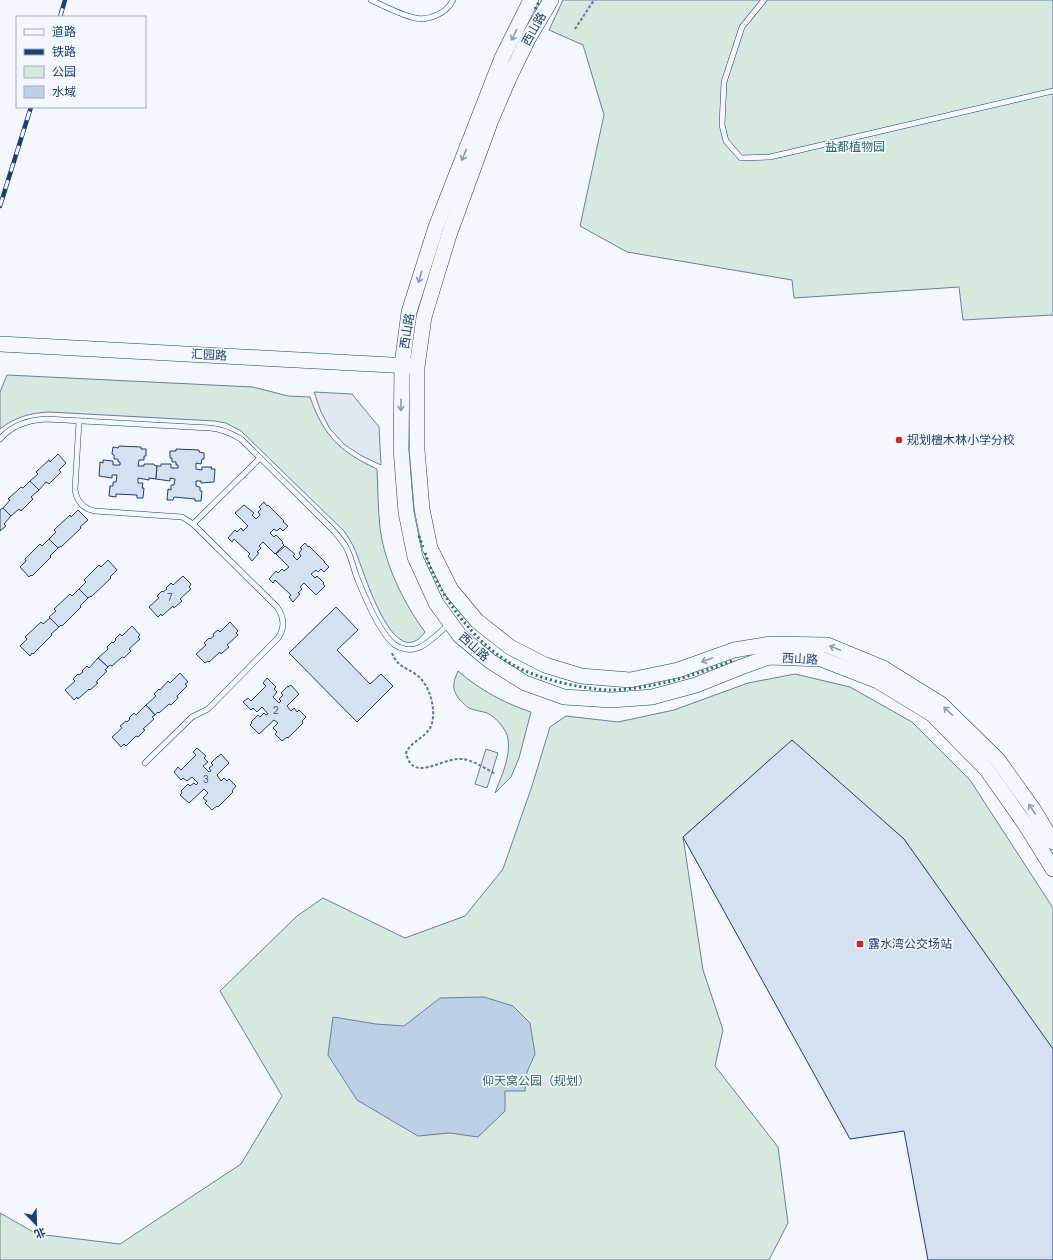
<svg xmlns="http://www.w3.org/2000/svg" width="1053" height="1260" viewBox="0 0 1053 1260" font-family="'Golos Text','Noto Sans SC',sans-serif">
<style>
.green{fill:#d7e8df;stroke:#687fa3}
.parking{fill:#e3e8f0;stroke:#687fa3}
.water{fill:#bed0e5;stroke:#687fa3}
.building{fill:#d5e0f0;stroke:#1d3f73}
.lines{fill:none;stroke-linecap:round;stroke-linejoin:round}
.lane-casing{stroke:#1d3f73;stroke-width:6}
.secondary-casing{stroke:#1d3f73;stroke-width:16}
.path{stroke:#5e769c;stroke-width:2;stroke-dasharray:3 2;stroke-linecap:butt}
.lane{stroke:#f4f7fb;stroke-width:5}
.secondary{stroke:#f4f7fb;stroke-width:15}
.rail-casing{stroke:#1d3f73;stroke-width:4.5}
.rail{stroke:#f4f7fb;stroke-width:3;stroke-dasharray:9;stroke-linecap:butt}
.hedge{stroke:#2c6c60;stroke-width:3;stroke-dasharray:2 3;stroke-linecap:butt}
.oneway{stroke:#889bb7}
.poi-dot{fill:#c62828;stroke:#f4f7fb;stroke-width:1.5}
.labels{text-anchor:middle;stroke-width:3;stroke-linejoin:round;paint-order:stroke}
.number-label{font-size:10px;fill:#4b6792}
.street-label{font-size:12px;fill:#1d3f73;stroke:#f4f7fb}
.park-label{font-size:12px;fill:#2c6c60;stroke:#f4f7fb}
.poi-label{font-size:12px;fill:#1d3f73;stroke:#f4f7fb;text-anchor:start}
</style>
<rect width="100%" height="100%" fill="#f4f7fb"/>
<g class="green">
<polygon points="563,0 1053,0 1053,315 963,320 959,287 794,298 792,280 627,252 580,226 604,115 583,45 549,30"/>
<path d="M7,375L253,387L288,396L310,397C323,435 340,452 377,469C378,489 378,509 380,528C385,565 403,602 425,632C393,676 363,568 355,550C352,543 348,537 344,531L241,431L226,423L215,421L49,412C30,413 15,417 0,429V392Z"/>
<path d="M458,671C480,690 504,703 531,712L519,758L511,777L495,793C501,777 511,757 508,739C507,730 496,717 487,713C482,711 475,711 469,708C466,706 463,703 460,700C451,689 453,683 458,671Z"/>
<polygon points="795,674 850,687 912,722 970,780 1053,908 1053,1052 792,741 683,837 703,970 723,1030 715,1066 778,1147 788,1223 769,1260 0,1260 0,1213 37,1234 120,1244 241,1164 282,1096 220,991 297,916 323,898 405,938 465,916 503,869 532,786 550,727 566,716 618,722 674,710 748,683"/>
</g>
<g class="parking">
<polygon points="314,392 352,394 379,427 381,465 362,456 345,445 330,429 321,412"/>
<polygon points="486,749 498,753 487,788 475,784"/>
</g>
<polygon class="water" points="484,997 513,1006 530,1023 535,1054 527,1072 525,1091 505,1091 505,1111 478,1137 450,1133 418,1136 357,1100 328,1055 333,1017 376,1024 404,1026 440,998"/>
<g class="building">
<polygon points="119,446 141,447 141,449 146,449 146,456 144,456 144,460 139,460 138,466 144,466 144,464 154,464 154,465 157,466 156,479 149,478 149,480 138,478 138,483 143,483 142,488 144,488 143,498 137,498 137,495 116,494 116,497 109,496 110,486 113,486 113,482 116,482 117,475 112,475 112,478 99,476 100,462 103,463 103,460 113,461 113,465 120,465 120,462 118,462 118,459 114,459 114,455 112,454 113,447 118,448"/>
<polygon points="176,449 199,450 199,452 204,453 204,459 202,459 201,464 196,463 196,469 202,470 202,467 212,467 211,469 215,469 214,482 201,483 201,481 196,481 196,486 200,487 200,491 202,491 201,501 195,501 195,499 174,497 173,500 167,500 168,489 171,490 171,485 174,485 175,479 170,478 170,481 156,479 157,466 161,466 161,464 171,464 171,468 178,468 178,465 176,465 176,462 172,462 172,458 170,458 170,451 176,451"/>
<polygon points="58,454 66,463 59,470 61,472 49,484 46,482 39,490 30,481 38,474 36,472 49,460 50,462"/>
<polygon points="30,481 39,490 31,497 33,499 21,511 19,509 11,516 3,508 10,500 8,499 19,489 21,487 23,488"/>
<polygon points="264,502 267,506 268,505 284,521 283,522 288,526 283,531 280,528 277,531 274,529 270,533 274,537 276,535 283,542 282,543 284,545 275,554 263,542 259,546 261,548 257,552 259,553 252,561 248,556 250,554 234,539 232,542 228,538 235,530 237,532 241,528 243,531 248,526 235,513 244,505 254,513 252,515 256,519 260,515 258,512 261,509 259,507"/>
<polygon points="3,508 11,516 4,524 6,526 0,531 0,510"/>
<polygon points="78,510 88,520 80,527 81,528 61,547 61,546 58,548 49,539 56,532 54,530 70,515 71,517"/>
<polygon points="49,539 58,548 50,556 51,557 32,576 31,575 29,577 20,567 26,561 25,559 40,544 42,546"/>
<polygon points="305,543 308,547 309,546 325,562 324,562 329,567 324,572 321,569 318,572 316,570 311,574 315,578 317,576 324,583 323,584 325,586 316,595 304,583 300,587 302,589 298,593 300,594 293,602 289,597 291,595 275,580 273,583 269,579 276,571 278,573 282,569 284,571 289,567 276,554 285,546 295,554 293,556 297,560 301,556 299,553 302,549 300,548"/>
<polygon points="108,560 117,570 110,577 111,578 91,597 91,596 88,598 79,589 86,582 84,580 99,565 101,567"/>
<polygon points="183,576 191,584 189,587 191,589 180,599 182,601 174,608 173,606 162,616 161,614 158,617 149,607 159,598 157,596 162,591 163,592 167,589 166,588 171,583 173,585"/>
<polygon points="79,589 88,598 80,606 81,607 62,626 61,625 59,627 49,617 56,611 54,609 70,594 72,596"/>
<polygon points="336,607 358,630 337,650 370,684 381,674 393,686 357,722 289,653"/>
<polygon points="50,618 59,627 51,634 52,635 33,654 32,653 30,656 20,646 27,639 25,637 41,622 43,624"/>
<polygon points="230,622 238,631 236,633 238,635 227,645 229,647 221,654 220,652 209,662 208,661 205,663 196,654 206,645 204,643 209,638 210,639 214,636 213,634 218,630 220,632"/>
<polygon points="132,626 140,635 138,637 140,639 129,649 131,651 124,658 122,657 112,666 110,665 108,667 98,658 108,649 107,647 112,642 113,643 116,640 115,639 120,634 122,636"/>
<polygon points="98,658 108,667 105,670 107,671 96,682 98,683 90,690 89,689 78,699 77,697 74,700 65,690 75,681 73,679 78,674 79,675 83,672 82,671 87,666 89,668"/>
<polygon points="180,673 188,682 185,684 187,686 177,696 178,698 171,705 169,704 159,713 158,712 155,715 146,705 156,696 154,694 159,689 160,690 168,681 170,683"/>
<polygon points="267,678 276,687 274,689 277,692 273,697 279,703 281,701 279,699 283,695 281,693 288,686 288,687 291,685 299,694 287,706 291,711 294,708 297,712 299,710 306,717 302,721 303,723 288,738 287,737 282,741 275,734 277,732 273,728 278,723 274,720 259,734 250,725 252,723 251,722 258,715 260,717 264,713 266,715 268,714 262,707 257,712 253,708 251,710 243,702 248,698 251,701 266,686 263,683"/>
<polygon points="146,705 155,715 152,717 154,719 143,729 145,730 138,737 136,736 126,746 124,744 121,747 112,737 122,728 120,726 126,721 127,722 130,719 129,718 134,713 136,715"/>
<polygon points="792,740 904,839 1053,1049 1053,1260 928,1260 904,1131 850,1139 683,837"/>
<polygon points="197,748 206,756 204,758 208,762 203,766 209,772 211,771 209,768 213,765 211,763 218,756 218,757 221,754 229,763 217,775 221,781 224,778 227,781 229,779 236,786 232,791 233,792 218,807 217,806 212,810 205,803 207,801 203,798 208,793 204,789 189,803 180,795 182,793 181,791 188,784 190,786 194,783 196,785 198,783 192,777 187,781 183,778 181,780 174,772 178,767 181,770 196,755 193,752"/>
</g>
<g class="lines">
<defs>
<g id="lane">
<path d="M371,0C384,6 401,15 415,18C429,21 447,13 453,0"/>
<polyline points="764,0 742,27 724,82 722,125 726,141 741,158 770,157 1053,91"/>
<path d="M79,421L75,490C77,502 84,509 95,511L182,517L193,524L277,607C284,617 285,628 278,638L208,709L192,717L145,763"/>
<path d="M0,439C12,425 28,420 46,419L210,428C222,429 231,433 241,439L332,529C337,535 343,541 347,549C351,557 353,566 356,575C363,593 379,633 395,645C401,649 410,651 418,648C429,644 441,631 450,623"/>
<polyline points="193,524 260,458"/>
</g>
<g id="secondary">
<polyline points="531,0 502,58 436,227 409,312 402,365 401,449 406,512 415,557 436,603 460,636 490,661 525,683 564,697 612,700 652,697 696,685 741,667 769,657 821,659 878,681 932,714 987,770 1025,824 1053,869"/>
<polyline points="551,0 528,39 509,78 491,120 449,235 424,317 417,367 417,450 422,509 430,548 451,590 477,621 510,647 545,665 581,676 630,680 678,670 734,650 770,644 827,645 883,668 941,704 998,760 1033,809 1053,842"/>
<polyline points="0,344 410,366"/>
</g>
</defs>
<use href="#lane" class="lane-casing"/>
<use href="#secondary" class="secondary-casing"/>
<g class="path">
<polyline points="575,29 594,0"/>
<path d="M392,653C397,667 406,667 417,675C430,685 437,711 431,726C426,738 411,741 406,753C413,784 442,757 462,759C473,760 486,769 496,774"/>
</g>
<use href="#lane" class="lane"/>
<use href="#secondary" class="secondary"/>
<defs>
<g id="rail">
<polyline points="60,17 65,0"/>
<polyline points="0,206 31,107"/>
</g>
</defs>
<use href="#rail" class="rail-casing"/>
<use href="#rail" class="rail"/>
<g class="hedge">
<polyline points="535,9 540,0"/>
<polyline points="419,536 423,547"/>
<path d="M425,553C439,596 475,644 515,666C538,679 583,689 609,690C620,690 637,688 648,686C678,681 706,670 735,660"/>
</g>
</g>
<defs><path id="oneway-shaft" d="M-6 0H5M1.5-3L5.5 0L1.5 3" fill="none" stroke-width="1.6" stroke-linecap="round" stroke-linejoin="round"/></defs>
<g class="oneway">
<use href="#oneway-shaft" transform="translate(514 35) rotate(116)"/>
<use href="#oneway-shaft" transform="translate(464 155) rotate(112)"/>
<use href="#oneway-shaft" transform="translate(420 277) rotate(107)"/>
<use href="#oneway-shaft" transform="translate(401 405) rotate(91)"/>
<use href="#oneway-shaft" transform="translate(835 648) rotate(-158)"/>
<use href="#oneway-shaft" transform="translate(707 660) rotate(161)"/>
<use href="#oneway-shaft" transform="translate(948 711) rotate(-136)"/>
<use href="#oneway-shaft" transform="translate(1032 809) rotate(-124)"/>
</g>
<g class="poi-dot">
<circle cx="899" cy="440" r="4"/>
<rect x="856" y="940" width="8" height="8" rx="2"/>
</g>
<g class="labels">
<g class="number-label">
<text x="170" y="601">7</text>
<text x="276" y="714">2</text>
<text x="206" y="783">3</text>
</g>
<g class="street-label">
<text transform="translate(534 29) rotate(-61)" y="4">西山路</text>
<text transform="translate(407 331) rotate(-81)" y="4">西山路</text>
<text transform="translate(209 355) rotate(3)" y="4">汇园路</text>
<text transform="translate(474 647) rotate(42)" y="4">西山路</text>
<text transform="translate(800 659) rotate(3)" y="4">西山路</text>
</g>
<g class="park-label">
<text x="855" y="151">盐都植物园</text>
<text x="536" y="1085">仰天窝公园（规划）</text>
</g>
<g class="poi-label">
<text x="907" y="444">规划檀木林小学分校</text>
<text x="868" y="948">露水湾公交场站</text>
</g>
</g>
<rect x="16" y="16" width="130" height="92" fill="#f4f7fb" stroke="#9eadc5"/>
<rect x="24" y="29" width="20" height="6" fill="#f4f7fb" stroke="#9eadc5"/>
<text x="52" y="36" font-size="12" fill="#1d3f73">道路</text>
<rect x="24" y="49" width="20" height="6" fill="#1d3f73" stroke="#9eadc5"/>
<text x="52" y="56" font-size="12" fill="#1d3f73">铁路</text>
<rect x="24" y="66" width="20" height="12" fill="#d7e8df" stroke="#9eadc5"/>
<text x="52" y="76" font-size="12" fill="#1d3f73">公园</text>
<rect x="24" y="86" width="20" height="12" fill="#bed0e5" stroke="#9eadc5"/>
<text x="52" y="96" font-size="12" fill="#1d3f73">水域</text>
<g transform="translate(36 1224) rotate(157)" stroke="#f4f7fb" stroke-width="3" paint-order="stroke">
<path d="M0-3L7 15L0 10L-7 15Z" fill="#1d3f73"/>
<text y="-6" font-size="11" font-weight="bold" text-anchor="middle" fill="#1d3f73">北</text>
</g>
</svg>
